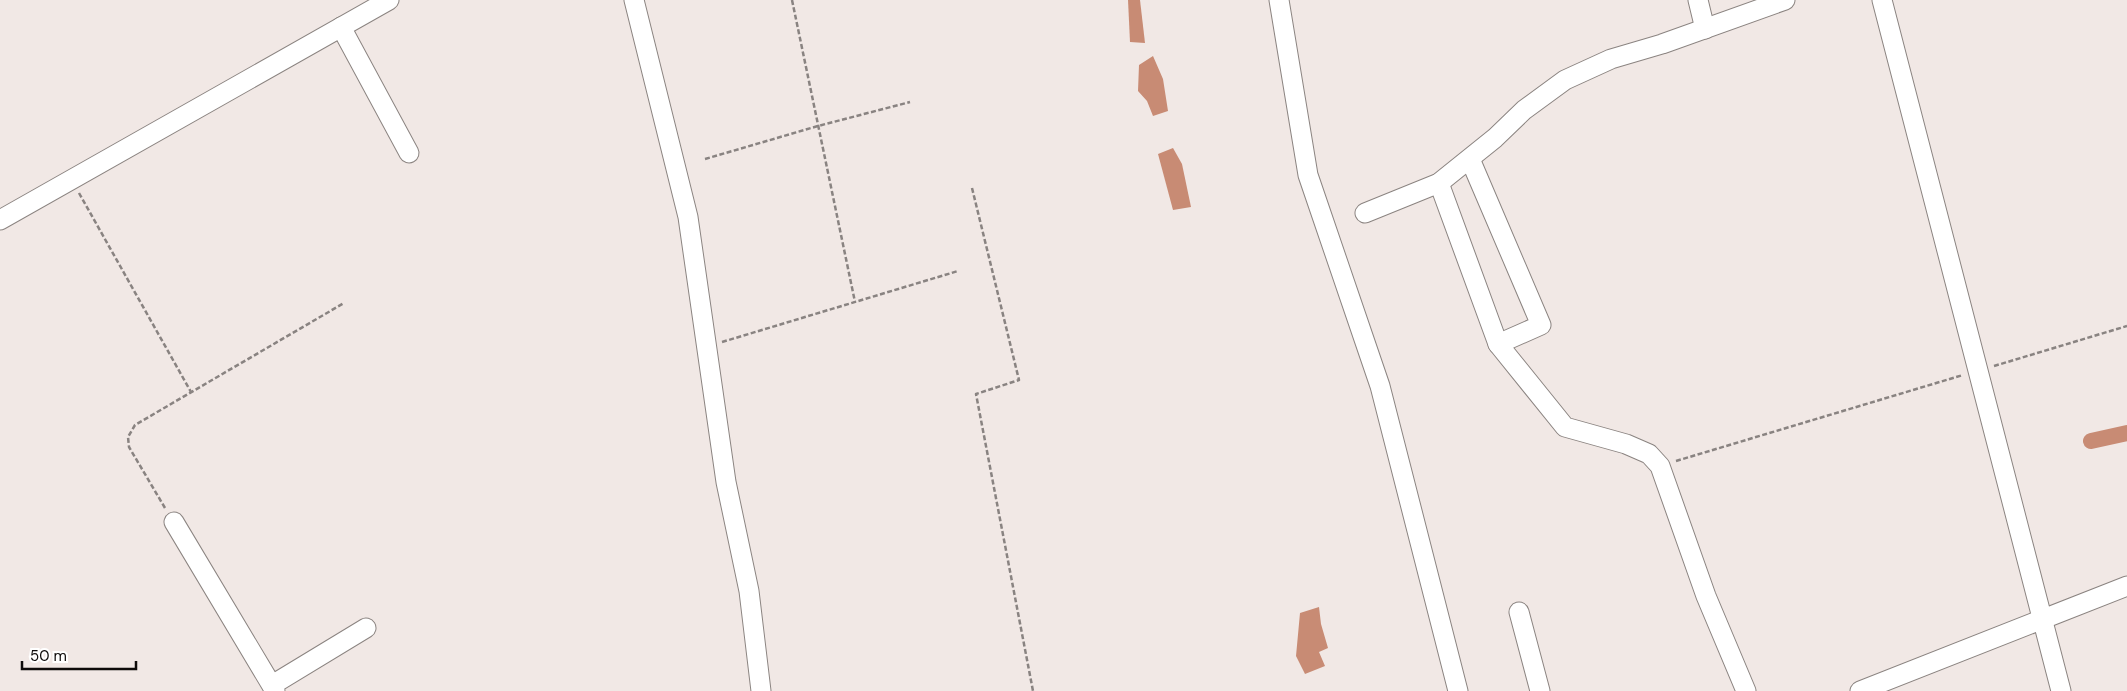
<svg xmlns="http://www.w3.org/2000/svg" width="2127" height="691" viewBox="0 0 2127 691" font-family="'DM Sans',sans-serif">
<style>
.water{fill:#c88b74}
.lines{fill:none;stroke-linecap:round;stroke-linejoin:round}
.canal{stroke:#c88b74;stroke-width:16}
.minor-casing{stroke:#8b8481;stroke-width:21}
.path{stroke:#898381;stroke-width:2.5;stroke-dasharray:5 2.5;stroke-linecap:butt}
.minor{stroke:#fff;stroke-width:19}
</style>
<rect width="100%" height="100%" fill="#f1e8e5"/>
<g class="water">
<polygon points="1128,0 1140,0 1145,43 1130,42"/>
<polygon points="1153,56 1163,79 1168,111 1153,116 1147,101 1138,91 1139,65"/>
<polygon points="1173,148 1182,164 1191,207 1173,210 1158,154"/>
<polygon points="1319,607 1321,624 1328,648 1319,652 1325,666 1305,674 1296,656 1300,613"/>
</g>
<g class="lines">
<polyline class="canal" points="2091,441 2127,433"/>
<defs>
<g id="minor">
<polyline points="634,0 688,217 726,482 749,591 761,691"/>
<polyline points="1279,0 1308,175 1380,386 1458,691"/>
<polyline points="1698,0 1705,29"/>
<polyline points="1882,0 2061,691"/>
<polyline points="341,27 409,153"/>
<polyline points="1470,159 1541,325 1498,344"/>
<polyline points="1439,183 1498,344 1565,427 1626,444 1649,454 1660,466 1706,596 1746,691"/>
<polyline points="1365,213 1439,183 1495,138 1524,110 1565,80 1611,59 1662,44 1785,0"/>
<polyline points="0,220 389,0"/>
<polyline points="174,522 275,691"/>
<polyline points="1519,612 1540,691"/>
<polyline points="272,685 366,628"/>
<polyline points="1860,691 2127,586"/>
</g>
</defs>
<use href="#minor" class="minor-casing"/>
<g class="path">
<polyline points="792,0 855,302"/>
<polyline points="705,159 818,126 910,102"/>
<polyline points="972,188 1019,380 976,394 1033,691"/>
<polyline points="79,193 191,392"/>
<polyline points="722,342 958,271"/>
<polyline points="1994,366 2127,326"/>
<polyline points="1676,461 1963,375"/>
<polyline points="165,508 129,447 128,437 135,425 344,303"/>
</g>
<use href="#minor" class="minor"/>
</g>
<path d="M22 661v8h114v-8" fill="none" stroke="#0e0b0a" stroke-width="2.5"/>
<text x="30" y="661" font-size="15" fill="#0e0b0a" stroke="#ffffff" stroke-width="4" paint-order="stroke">50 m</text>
</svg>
